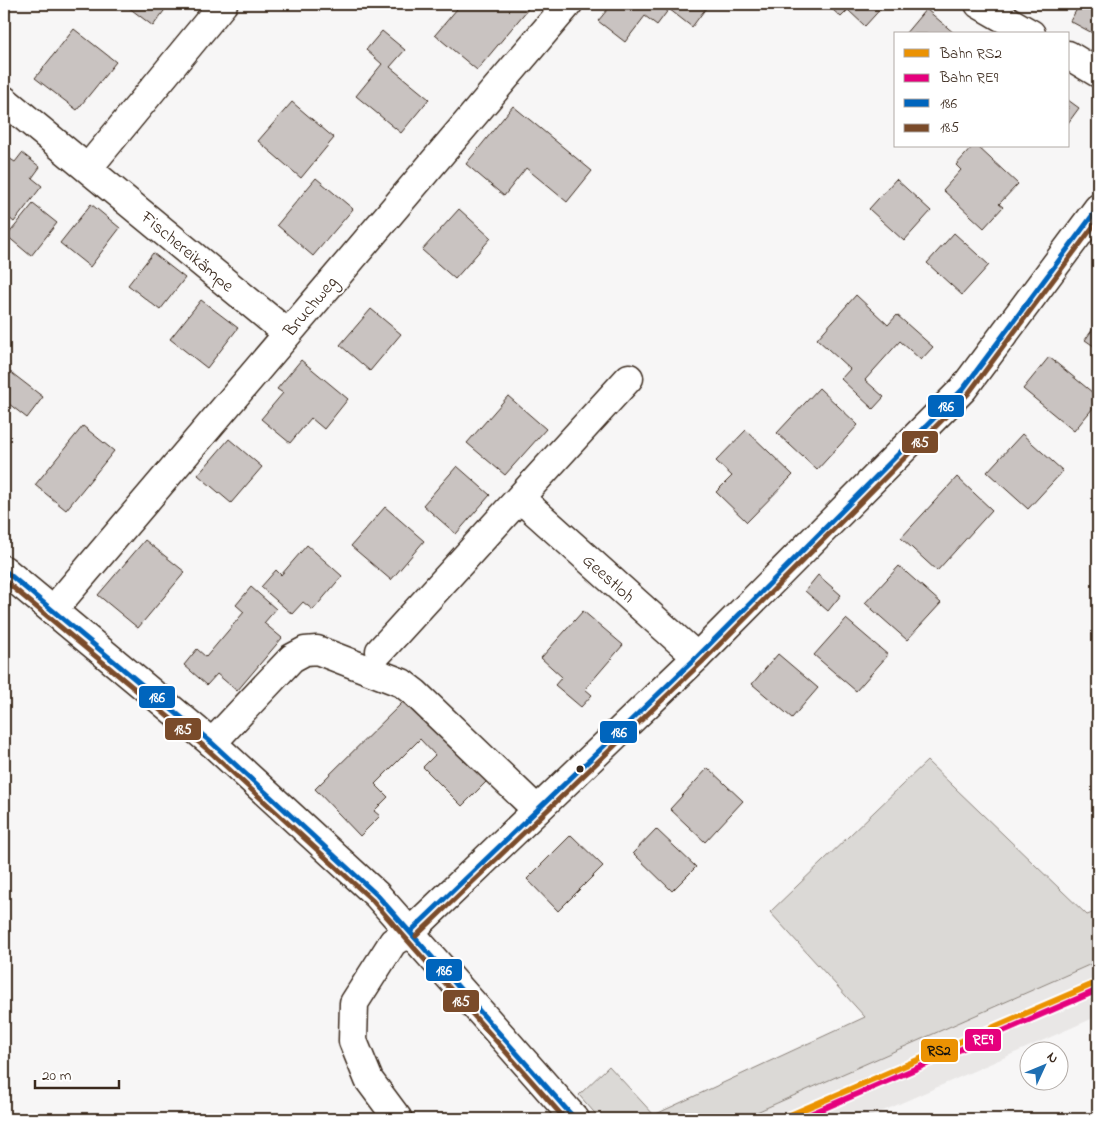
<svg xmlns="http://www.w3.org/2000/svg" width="1102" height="1123" viewBox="0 0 1102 1123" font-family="'Indie Flower',sans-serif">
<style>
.built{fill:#e9e7e6}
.green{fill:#dbd9d6;stroke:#8b827a}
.building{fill:#c9c3c1;stroke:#3b2a1e}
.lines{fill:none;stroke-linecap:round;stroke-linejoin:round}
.minor-casing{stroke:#3b2a1e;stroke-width:31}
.minor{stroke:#fff;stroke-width:28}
.bus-1-casing{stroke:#fff;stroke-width:9}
.bus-2-casing{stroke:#fff;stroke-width:9}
.bus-1{stroke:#0065bd;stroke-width:5}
.bus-2{stroke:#7a4b2a;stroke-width:5}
.rail-1-casing{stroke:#fff;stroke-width:10}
.rail-2-casing{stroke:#fff;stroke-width:10}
.rail-1{stroke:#eb9203;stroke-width:6}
.rail-2{stroke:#e5007d;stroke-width:6}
.bus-dot{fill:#3b2a1e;stroke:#fff;stroke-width:2}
.labels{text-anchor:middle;stroke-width:4;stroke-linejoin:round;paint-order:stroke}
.street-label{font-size:18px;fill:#3b2a1e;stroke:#fff}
.line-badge{stroke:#fff;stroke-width:2}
.badge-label{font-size:14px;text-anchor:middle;font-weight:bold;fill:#fff}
.pale-badge-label{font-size:14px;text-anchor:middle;font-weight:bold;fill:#111}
</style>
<rect width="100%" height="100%" fill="#f7f6f6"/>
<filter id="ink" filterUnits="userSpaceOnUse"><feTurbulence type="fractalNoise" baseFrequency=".02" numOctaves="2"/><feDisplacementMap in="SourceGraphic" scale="10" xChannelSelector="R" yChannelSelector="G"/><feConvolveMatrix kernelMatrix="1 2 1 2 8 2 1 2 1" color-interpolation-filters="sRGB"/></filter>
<g filter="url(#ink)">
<polygon class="built" points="1098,961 1098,1016 865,1119 741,1119"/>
<polygon class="green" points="927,761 1087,915 1098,911 1098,961 741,1119 600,1119 579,1095 609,1066 654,1115 865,1017 770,912"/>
<g class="building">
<polygon points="124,4 169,4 153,26"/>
<polygon points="451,4 521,4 528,9 477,70 435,35 457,9"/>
<polygon points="612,4 709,4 692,27 669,9 657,25 645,16 625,42 598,21"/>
<polygon points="826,4 885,4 865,26 848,10 841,17"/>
<polygon points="1080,4 1098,4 1098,36 1070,21"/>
<polygon points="926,9 955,34 905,34"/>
<polygon points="74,29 116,62 77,110 35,78"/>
<polygon points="382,31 405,50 390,67 429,99 401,133 356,96 382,64 366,50"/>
<polygon points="1068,100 1079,108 1068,123"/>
<polygon points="292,102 334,138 301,178 258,141"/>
<polygon points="513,106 592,171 567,202 526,168 504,196 466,164"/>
<polygon points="973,146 977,146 1018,184 999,204 1003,207 984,228 943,190 961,170 956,165"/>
<polygon points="22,153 40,167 32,178 42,186 14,222 4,214 4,155 15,162"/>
<polygon points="316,178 353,209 313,256 277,225"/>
<polygon points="896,179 931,211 904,241 869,209"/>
<polygon points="33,204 57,223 31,256 7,236"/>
<polygon points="91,204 120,228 90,267 60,243"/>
<polygon points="459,209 491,238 455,279 422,250"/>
<polygon points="954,233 989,265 962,295 927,263"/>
<polygon points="153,253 185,278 160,310 128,285"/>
<polygon points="856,295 888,325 897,315 933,347 921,360 900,341 865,380 884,397 873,409 841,379 850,369 817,339"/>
<polygon points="201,300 238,328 207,368 170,339"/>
<polygon points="371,309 401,334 370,371 340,345"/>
<polygon points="1098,322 1098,349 1085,340"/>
<polygon points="1049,357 1098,397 1098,402 1074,431 1023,389"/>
<polygon points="301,360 348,399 324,429 311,418 290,443 261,419 283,393 277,389"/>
<polygon points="4,367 43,397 27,418 4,400"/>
<polygon points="819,388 858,425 817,470 777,433"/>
<polygon points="508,396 546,429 505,475 467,443"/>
<polygon points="83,426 114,451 66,510 35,485"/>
<polygon points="746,430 793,475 747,522 716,492 732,476 716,461"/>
<polygon points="1022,434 1063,471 1028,509 987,472"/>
<polygon points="229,439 262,467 231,503 198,475"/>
<polygon points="457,466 490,495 456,534 423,505"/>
<polygon points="957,477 992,510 937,571 901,538"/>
<polygon points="385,507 424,541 391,580 351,546"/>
<polygon points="145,540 185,572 138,628 98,595"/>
<polygon points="307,545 342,576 313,610 303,602 292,614 261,587 276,570 281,575"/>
<polygon points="899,566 941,603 907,640 865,603"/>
<polygon points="818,575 841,595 828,611 805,591"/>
<polygon points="251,587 276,609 264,623 282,638 237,691 217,674 207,685 184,665 197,649 206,657 244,612 236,605"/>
<polygon points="583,611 623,645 585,689 592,695 581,707 555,685 562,677 541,658"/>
<polygon points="846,619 888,655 856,691 814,655"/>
<polygon points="778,654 818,688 792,718 752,684"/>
<polygon points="407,698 488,780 462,806 423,767 435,755 420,739 375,784 388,797 374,811 380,816 360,836 315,789"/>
<polygon points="708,768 743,801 705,842 670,809"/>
<polygon points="656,829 696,867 672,891 633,853"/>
<polygon points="571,835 603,866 558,911 527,879"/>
</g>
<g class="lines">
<defs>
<g id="minor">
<polyline points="979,4 1031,34"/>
<polyline points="1068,55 1098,73"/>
<polyline points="4,100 287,333"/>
<polyline points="88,168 223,4"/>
<polyline points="521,499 697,657"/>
<polyline points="4,570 212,743 377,895 575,1119"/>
<polyline points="53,610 568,4"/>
<polyline points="380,651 629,378"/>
<polyline points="212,743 292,658 305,651 317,650 402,683 415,693 537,810"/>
<polyline points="398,1119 369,1080 353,1041 354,1003 393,942 411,931 697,657 963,389 1098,208"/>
</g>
</defs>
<use href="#minor" class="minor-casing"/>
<use href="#minor" class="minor"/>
<defs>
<g id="bus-1">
<polyline points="4,570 212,743 377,895 575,1119"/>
<polyline points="411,931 697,657 963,389 1098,208"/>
</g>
<g id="bus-2">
<polyline points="4,580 207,749 372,900 565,1119"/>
<polyline points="416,936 702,662 968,394 1098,220"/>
</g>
</defs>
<use href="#bus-1" class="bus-1-casing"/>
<use href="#bus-2" class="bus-2-casing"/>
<use href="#bus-1" class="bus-1"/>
<use href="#bus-2" class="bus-2"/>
<defs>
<polyline id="rail-1" points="781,1119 1098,982"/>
<polyline id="rail-2" points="799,1119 1098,990"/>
</defs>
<use href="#rail-1" class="rail-1-casing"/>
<use href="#rail-2" class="rail-2-casing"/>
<use href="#rail-1" class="rail-1"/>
<use href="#rail-2" class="rail-2"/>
</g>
</g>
<circle class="bus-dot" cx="580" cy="769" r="4.5"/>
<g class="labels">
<g class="street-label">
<text transform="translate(188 251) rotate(40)" y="6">Fischereikämpe</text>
<text transform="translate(310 306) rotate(-50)" y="6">Bruchweg</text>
<text transform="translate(609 578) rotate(42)" y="6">Geestloh</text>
</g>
</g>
<g class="line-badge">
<rect x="927" y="394" width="38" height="24" rx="5" fill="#0065bd"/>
<rect x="901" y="430" width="38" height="24" rx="5" fill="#7a4b2a"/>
<rect x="138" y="685" width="38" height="24" rx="5" fill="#0065bd"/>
<rect x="164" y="717" width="38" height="24" rx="5" fill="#7a4b2a"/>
<rect x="599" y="720" width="39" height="24" rx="5" fill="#0065bd"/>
<rect x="425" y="958" width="38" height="24" rx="5" fill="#0065bd"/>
<rect x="442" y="989" width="38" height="24" rx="5" fill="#7a4b2a"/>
<rect x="964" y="1028" width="38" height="24" rx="5" fill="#e5007d"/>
<rect x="920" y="1038" width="39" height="25" rx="5" fill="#eb9203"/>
</g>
<g class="badge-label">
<text x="946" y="411">186</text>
<text x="920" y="447">185</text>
<text x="157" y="702">186</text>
<text x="183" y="734">185</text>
<text x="619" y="737">186</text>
<text x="444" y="975">186</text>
<text x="461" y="1006">185</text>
<text x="983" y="1044">RE9</text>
</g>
<g class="pale-badge-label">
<text x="939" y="1055">RS2</text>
</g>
<rect width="1102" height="1123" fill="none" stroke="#fff" stroke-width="20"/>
<rect x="10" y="10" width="1082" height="1103" fill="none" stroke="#3b2a1e" stroke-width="2" filter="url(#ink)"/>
<rect x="894" y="32" width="175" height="115" fill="#ffffff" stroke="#b1aaa5"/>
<rect x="904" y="49" width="25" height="8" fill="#eb9203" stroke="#b1aaa5"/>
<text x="940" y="58" font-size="15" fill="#3b2a1e">Bahn RS2</text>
<rect x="904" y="74" width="25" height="8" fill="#e5007d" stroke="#b1aaa5"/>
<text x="940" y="82" font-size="15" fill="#3b2a1e">Bahn RE9</text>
<rect x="904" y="99" width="25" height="8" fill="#0065bd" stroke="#b1aaa5"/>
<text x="940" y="108" font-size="15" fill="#3b2a1e">186</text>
<rect x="904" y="124" width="25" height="8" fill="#7a4b2a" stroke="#b1aaa5"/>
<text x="940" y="132" font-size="15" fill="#3b2a1e">185</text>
<g transform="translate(1044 1066) rotate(46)"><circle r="24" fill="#ffffff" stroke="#b1aaa5"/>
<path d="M0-4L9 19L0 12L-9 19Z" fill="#1f6fb2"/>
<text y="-8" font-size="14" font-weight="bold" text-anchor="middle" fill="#3b2a1e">N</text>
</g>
<path d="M35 1080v8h84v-8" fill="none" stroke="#3b2a1e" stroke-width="2.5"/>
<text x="42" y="1080" font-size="15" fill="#3b2a1e" stroke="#ffffff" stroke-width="4" paint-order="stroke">20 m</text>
</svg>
